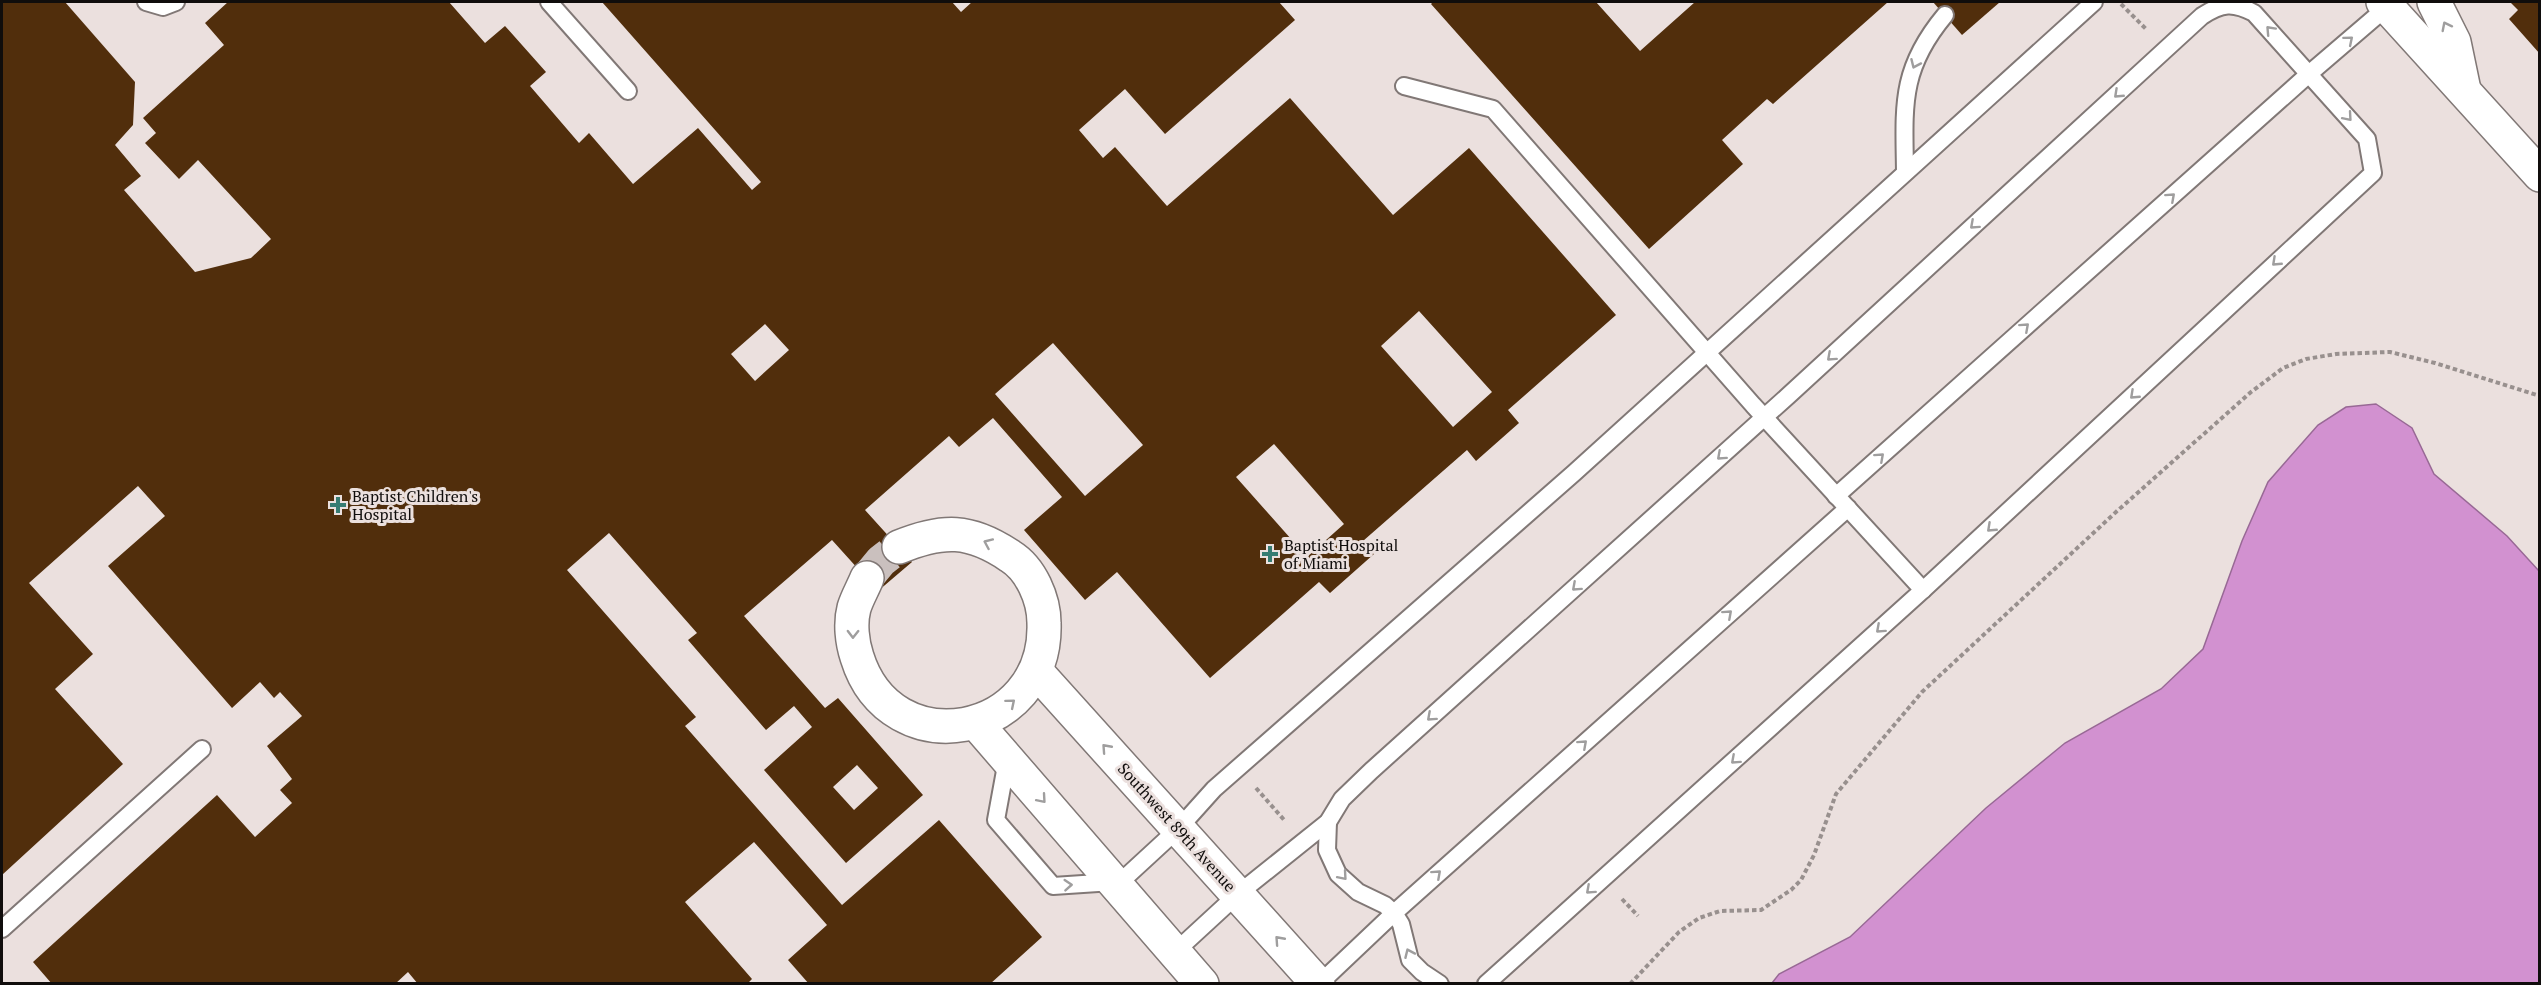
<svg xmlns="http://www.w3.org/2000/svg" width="2541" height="985" viewBox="0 0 2541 985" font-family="'PT Serif',serif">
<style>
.water{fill:#d291d0;stroke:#986995;stroke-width:1.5}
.building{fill:#512e0c;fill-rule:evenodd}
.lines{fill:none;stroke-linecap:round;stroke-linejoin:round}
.minor-tunnel{stroke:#cac0be;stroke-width:33;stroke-dasharray:33 16;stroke-linecap:butt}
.service-casing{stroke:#817876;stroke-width:20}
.minor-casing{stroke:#817876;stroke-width:36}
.path{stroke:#98908e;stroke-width:4;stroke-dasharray:4.5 3;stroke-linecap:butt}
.service{stroke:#fff;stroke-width:16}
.minor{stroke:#fff;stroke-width:33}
.oneway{stroke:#9f9e9e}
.poi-dot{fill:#367c72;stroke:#ebe0de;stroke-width:2}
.labels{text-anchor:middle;stroke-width:6;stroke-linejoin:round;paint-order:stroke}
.poi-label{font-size:16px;fill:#100d0c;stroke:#ebe0de;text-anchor:start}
.street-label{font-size:16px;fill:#100d0c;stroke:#ebe0de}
</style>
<rect width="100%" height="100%" fill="#ebe0de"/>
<polygon class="water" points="2376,404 2412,428 2434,474 2507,536 2539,571 2539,983 1772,983 1779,974 1850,937 1986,808 2065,743 2161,689 2203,649 2242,541 2268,482 2318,425 2346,407"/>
<g class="building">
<path d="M2,2H65L135,82L133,125L115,145L141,176L124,190L195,272L251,258L271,239L198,160L179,179L145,143L156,133L143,118L224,45L205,23L228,2H449L485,43L505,26L546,72L530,86L579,143L589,133L633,184L698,128L752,190L761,182L602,2H952L961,12L972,2H1279L1295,20L1165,134L1125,89L1079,130L1103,158L1115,147L1167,206L1290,98L1393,215L1469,148L1616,315L1508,410L1519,423L1476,461L1467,450L1363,541L1374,554L1330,593L1319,582L1210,678L1117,572L1085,600L1024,530L1062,497L993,418L959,447L949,436L865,510L912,562L878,591L832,540L744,616L825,708L838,698L923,795L846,863L764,770L812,727L794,706L766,730L688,640L697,633L609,533L567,570L696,717L685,726L842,905L939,820L1042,937L990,984H809L788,960L827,925L754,842L685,902L752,979L747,984H418L408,972L395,984H52L33,962L217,795L255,837L292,803L280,790L292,779L267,746L302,716L280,692L274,698L260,682L232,708L108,566L165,516L138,486L29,583L93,654L55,689L123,764L2,875ZM1419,311L1492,392L1453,427L1381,346ZM765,324L789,350L755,381L731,354ZM1053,343L1143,445L1085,496L995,394ZM1274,444L1344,524L1307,557L1236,477ZM857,765L878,788L854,810L833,787Z"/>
<polygon points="1433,2 1596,2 1640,51 1695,2 1888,2 1773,104 1767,99 1722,140 1743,164 1649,249 1431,4"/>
<polygon points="1933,2 2000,2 1962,35"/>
<polygon points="2510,2 2540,2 2540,54 2509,19 2518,10"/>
</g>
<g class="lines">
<polyline class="minor-tunnel" points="867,578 881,561 899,547"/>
<defs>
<g id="service">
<polyline points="146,2 163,7 176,2"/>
<polyline points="549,2 628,91"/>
<polyline points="1404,86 1493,109 1753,405 1923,590"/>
<path d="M1905,171C1904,105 1900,69 1945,15"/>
<polyline points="1836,496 2310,73 2387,7"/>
<polyline points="1007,760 996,820 1053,886 1113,882"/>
<polyline points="1328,822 1327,850 1338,874 1358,892 1385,905 1394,913 1401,924 1410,960 1422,972 1440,984"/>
<polyline points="1116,886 1179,828 1214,789 1574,473 2094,2"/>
<polyline points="2,929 202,749"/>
<path d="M1175,952L1238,894L1328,822L1342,799L1371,771L1789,395L2202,16C2222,3 2233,2 2254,13L2367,139L2373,173L1923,590L1486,984"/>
<polyline points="1319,984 1394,913 1848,508"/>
</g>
<g id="minor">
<polyline points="2383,2 2540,175"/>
<polyline points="2434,2 2454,42 2464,90"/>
<path d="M867,578C863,588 857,598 854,608C850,623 852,642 857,657C891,767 1048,738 1044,623C1044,599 1031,569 1010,556C970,529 943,529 899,547"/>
<polyline points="1036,671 1318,984"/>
<polyline points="976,723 1202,984"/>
</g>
</defs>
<use href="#service" class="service-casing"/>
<use href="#minor" class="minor-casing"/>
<g class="path">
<polyline points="2121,4 2147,30"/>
<polyline points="1256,788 1285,821"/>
<polyline points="1622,899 1638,916"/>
<polyline points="1630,984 1679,932 1699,918 1720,911 1761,910 1791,890 1801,880 1814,855 1836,794 1922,692 2116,512 2251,392 2283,368 2306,359 2336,354 2390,352 2435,363 2540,396"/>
</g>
<use href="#service" class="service"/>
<use href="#minor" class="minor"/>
</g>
<defs><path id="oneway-chevron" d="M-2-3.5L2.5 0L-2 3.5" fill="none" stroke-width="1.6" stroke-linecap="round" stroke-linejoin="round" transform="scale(1.5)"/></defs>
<g class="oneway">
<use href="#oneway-chevron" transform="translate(2446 26) rotate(-117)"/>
<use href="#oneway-chevron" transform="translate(2270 30) rotate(-133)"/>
<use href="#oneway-chevron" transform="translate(2349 40) rotate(-40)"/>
<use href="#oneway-chevron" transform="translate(1915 64) rotate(114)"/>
<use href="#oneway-chevron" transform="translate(2118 94) rotate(137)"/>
<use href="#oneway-chevron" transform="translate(2348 117) rotate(49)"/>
<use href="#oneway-chevron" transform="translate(2171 197) rotate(-42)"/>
<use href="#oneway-chevron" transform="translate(1974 225) rotate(138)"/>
<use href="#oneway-chevron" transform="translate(2276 262) rotate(137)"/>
<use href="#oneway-chevron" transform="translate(2025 327) rotate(-42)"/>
<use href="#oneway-chevron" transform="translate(1831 357) rotate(138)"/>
<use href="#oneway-chevron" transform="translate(2134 395) rotate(137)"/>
<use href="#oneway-chevron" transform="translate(1721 456) rotate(138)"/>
<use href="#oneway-chevron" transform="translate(1880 457) rotate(-42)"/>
<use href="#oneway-chevron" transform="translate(1991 528) rotate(137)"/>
<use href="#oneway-chevron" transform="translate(988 543) rotate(-156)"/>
<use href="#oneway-chevron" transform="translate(1576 587) rotate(138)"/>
<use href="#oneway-chevron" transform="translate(1728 614) rotate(-42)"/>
<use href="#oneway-chevron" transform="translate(1880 629) rotate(138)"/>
<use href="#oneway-chevron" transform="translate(853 634) rotate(91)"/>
<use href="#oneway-chevron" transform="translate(1011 703) rotate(-40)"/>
<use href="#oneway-chevron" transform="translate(1431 717) rotate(138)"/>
<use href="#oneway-chevron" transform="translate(1583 744) rotate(-42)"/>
<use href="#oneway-chevron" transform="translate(1106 748) rotate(-132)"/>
<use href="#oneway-chevron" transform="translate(1735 760) rotate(138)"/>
<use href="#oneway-chevron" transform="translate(1042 799) rotate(49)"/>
<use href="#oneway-chevron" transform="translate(1437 874) rotate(-42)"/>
<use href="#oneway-chevron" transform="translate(1343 876) rotate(49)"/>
<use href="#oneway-chevron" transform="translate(1068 885) rotate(-4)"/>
<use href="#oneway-chevron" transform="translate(1590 890) rotate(138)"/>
<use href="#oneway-chevron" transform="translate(1279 940) rotate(-132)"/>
<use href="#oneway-chevron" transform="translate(1409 953) rotate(-114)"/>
</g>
<g class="poi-dot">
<path d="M335 496h6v6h6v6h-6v6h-6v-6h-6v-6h6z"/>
<path d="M1267 545h6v6h6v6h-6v6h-6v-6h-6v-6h6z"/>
</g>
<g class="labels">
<g class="poi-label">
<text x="352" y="502">Baptist Children's<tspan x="352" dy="18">Hospital</tspan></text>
<text x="1284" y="551">Baptist Hospital<tspan x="1284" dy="18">of Miami</tspan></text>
</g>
<g class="street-label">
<text transform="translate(1177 827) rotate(48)" y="6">Southwest 89th Avenue</text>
</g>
</g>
<rect width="2541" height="985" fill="none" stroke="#100d0c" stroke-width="6"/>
</svg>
